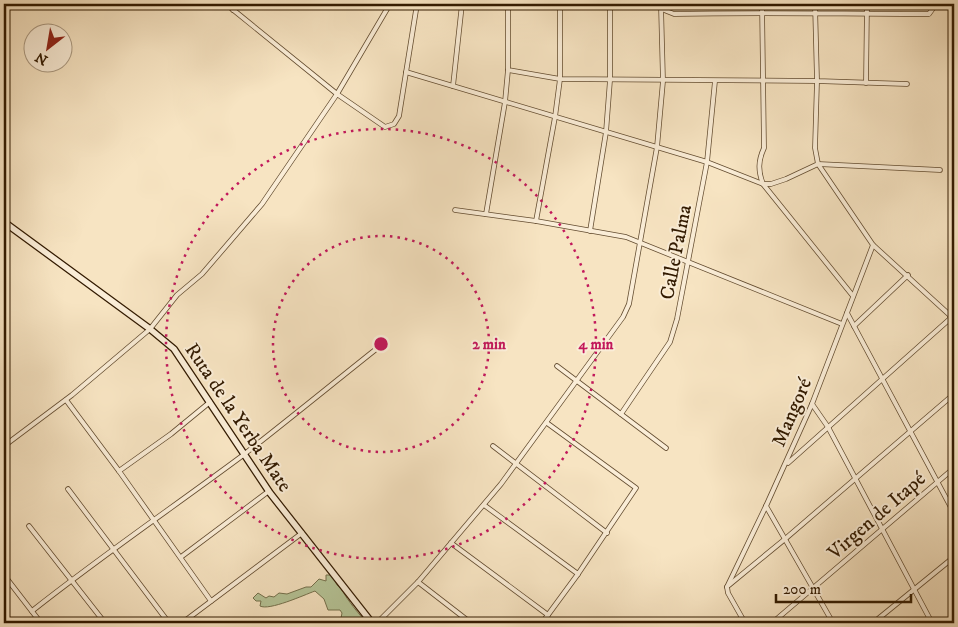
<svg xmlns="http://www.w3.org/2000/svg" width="958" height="627" viewBox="0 0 958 627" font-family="'IM FELL DW Pica',serif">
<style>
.green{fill:#b6c598;stroke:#74704c}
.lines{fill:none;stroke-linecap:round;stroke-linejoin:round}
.minor-casing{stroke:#634c30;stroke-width:5.5}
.secondary-casing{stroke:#321a00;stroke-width:8}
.minor{stroke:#faedd7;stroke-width:4}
.secondary{stroke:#faedd7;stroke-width:5.5}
.ring{fill:none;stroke:#c2185b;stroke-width:2.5;stroke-dasharray:2.5 5}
.labels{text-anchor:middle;stroke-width:4;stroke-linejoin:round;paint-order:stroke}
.street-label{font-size:20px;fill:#321a00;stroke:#faedd7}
.centre{fill:#c2185b;stroke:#faedd7;stroke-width:2.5}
.ring-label{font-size:15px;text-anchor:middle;font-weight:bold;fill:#c2185b;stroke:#faedd7;stroke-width:4;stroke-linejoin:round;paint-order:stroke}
</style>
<rect width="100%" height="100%" fill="#f7e4c2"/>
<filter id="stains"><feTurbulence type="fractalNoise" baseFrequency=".004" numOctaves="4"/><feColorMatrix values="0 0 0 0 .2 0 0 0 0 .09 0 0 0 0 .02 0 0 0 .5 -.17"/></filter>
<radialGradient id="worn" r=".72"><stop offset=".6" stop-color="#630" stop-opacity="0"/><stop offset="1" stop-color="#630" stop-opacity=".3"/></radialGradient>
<path class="green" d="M326,575H335C336,578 335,581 336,583C337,586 340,587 342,590C348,601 358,613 367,623H324L341,618L342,613L340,610H328L324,599L315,591C304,595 269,611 260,606L261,601H256L253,598L258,593L266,598L269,596L274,597L279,593L287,594L306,587H311L319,579L326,581Z"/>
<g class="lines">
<defs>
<g id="minor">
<polyline points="226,4 337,94 390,4"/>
<polyline points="508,4 508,70 560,79 555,117 536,221"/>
<polyline points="560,4 560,79 817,81 815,148 818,164 873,245 954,319"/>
<path d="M762,4L764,148C758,161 758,171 763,184L853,296"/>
<polyline points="815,4 817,81 907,84"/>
<path d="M661,6L664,10L674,14C759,12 844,14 929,14L934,7V4"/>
<polyline points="233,10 241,4"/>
<polyline points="406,72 707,162 763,184 771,184 786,179 818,164 940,170"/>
<polyline points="866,83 867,4"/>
<polyline points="453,86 462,4"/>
<polyline points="455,210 536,221 626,237 842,324"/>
<polyline points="486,214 505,102 508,70"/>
<polyline points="590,231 606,132 610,80 610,4"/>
<polyline points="847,313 954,513"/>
<polyline points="854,326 908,275"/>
<polyline points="557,366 666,448"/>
<polyline points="66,400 119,471 211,601"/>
<polyline points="812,404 828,427 932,623"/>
<polyline points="621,414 670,342 677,319 707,162 715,81"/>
<polyline points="4,446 72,395 150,329 177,295 202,274 262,204 337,94 385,127 394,124 399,116 417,4"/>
<polyline points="493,446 607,533"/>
<polyline points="788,463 952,317"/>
<polyline points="119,471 171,434 210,402"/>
<polyline points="68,489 169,623"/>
<polyline points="484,505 578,574 636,488 547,423"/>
<polyline points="766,506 833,623"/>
<polyline points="29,526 105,623"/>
<polyline points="451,543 548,615"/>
<polyline points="181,557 269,491"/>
<polyline points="4,575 41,623"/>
<polyline points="418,582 471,623"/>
<polyline points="729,585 785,539 954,394"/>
<polyline points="727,587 766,506 812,404 873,245"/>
<polyline points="727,587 728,593 745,623"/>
<path d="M32,611C100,557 172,508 242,456C287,421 331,385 375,350"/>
<polyline points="182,623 302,533"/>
<polyline points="377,623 418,582 501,484 623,317 629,304 657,147 663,81 661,6"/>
<polyline points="542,623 578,574"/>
<polyline points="772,623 954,468"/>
<polyline points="873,623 954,557"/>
</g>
<polyline id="secondary" points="4,222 150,329 174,349 270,493 372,623"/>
</defs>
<use href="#minor" class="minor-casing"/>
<use href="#secondary" class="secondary-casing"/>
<use href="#minor" class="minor"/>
<use href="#secondary" class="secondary"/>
</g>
<g class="ring">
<circle cx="381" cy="344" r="108"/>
<circle cx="381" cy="344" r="215"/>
</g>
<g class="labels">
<g class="street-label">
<text transform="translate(675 252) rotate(-79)" y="7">Calle Palma</text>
<text transform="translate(791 412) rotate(-67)" y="7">Mangoré</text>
<text transform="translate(239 417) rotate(56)" y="7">Ruta de la Yerba Mate</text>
<text transform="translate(876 515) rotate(-41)" y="7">Virgen de Itapé</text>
</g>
</g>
<circle cx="381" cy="344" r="8" class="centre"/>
<g class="ring-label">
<text x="489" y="349">2 min</text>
<text x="596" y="349">4 min</text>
</g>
<rect width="958" height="627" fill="none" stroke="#f7e4c2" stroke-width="20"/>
<rect x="5" y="5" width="948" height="617" fill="none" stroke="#321a00" stroke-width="2.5"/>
<rect x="10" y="10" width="938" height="607" fill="none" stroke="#321a00"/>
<g transform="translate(48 48) rotate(211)"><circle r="24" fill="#faedd7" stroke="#aa9981"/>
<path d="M0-4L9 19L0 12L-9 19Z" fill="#8f2418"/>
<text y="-8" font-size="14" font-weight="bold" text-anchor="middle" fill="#321a00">N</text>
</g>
<path d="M776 594v8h135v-8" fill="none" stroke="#321a00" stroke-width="2.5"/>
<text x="783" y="594" font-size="15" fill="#321a00" stroke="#faedd7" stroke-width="4" paint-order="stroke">200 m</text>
<rect width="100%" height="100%" filter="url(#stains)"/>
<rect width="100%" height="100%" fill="url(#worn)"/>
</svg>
